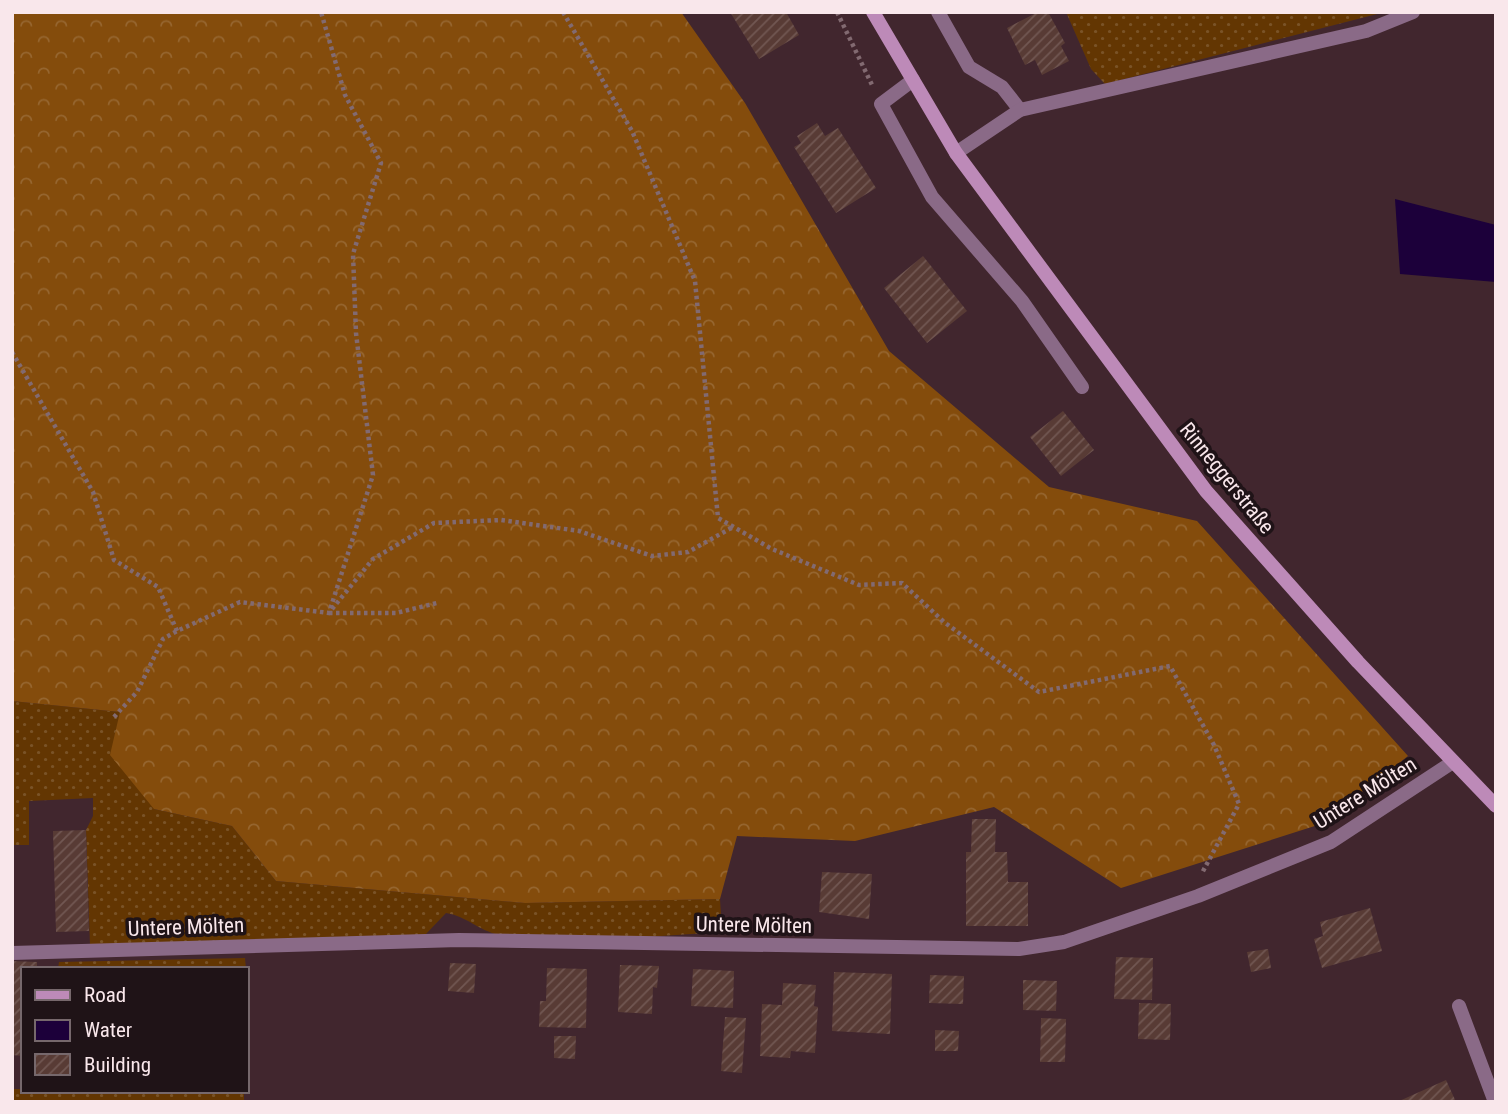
<svg xmlns="http://www.w3.org/2000/svg" width="1508" height="1114" viewBox="0 0 1508 1114" font-family="'Roboto Condensed',sans-serif">
<style>
.grass{fill:url(#grass-dots)}
.forest{fill:url(#forest-crowns)}
.water{fill:#1c003a}
.building{fill:url(#building-hatch)}
.lines{fill:none;stroke-linecap:round;stroke-linejoin:round}
.path{stroke:#826a71;stroke-width:4.5;stroke-dasharray:3.5 3.5;stroke-linecap:butt}
.service{stroke:#8a6a87;stroke-width:14}
.minor{stroke:#8a6a87;stroke-width:14}
.secondary{stroke:#bd8ab8;stroke-width:14}
.labels{text-anchor:middle;stroke-width:7;stroke-linejoin:round;paint-order:stroke}
.street-label{font-size:21px;fill:#f9e7eb;stroke:#1f1317}
</style>
<defs>
<pattern id="grass-dots" width="8" height="8" patternUnits="userSpaceOnUse" patternTransform="scale(1.75)"><rect width="8" height="8" fill="#633602"/><path d="M2 2h.1M6 6h.1" fill="none" stroke="#7a5327" stroke-width="1.8" stroke-linecap="round"/></pattern>
<pattern id="forest-crowns" width="20" height="18" patternUnits="userSpaceOnUse" patternTransform="scale(1.75)"><rect width="20" height="18" fill="#844c0c"/><path d="M2 6a3 3 0 1 1 6 0M12 15a3 3 0 1 1 6 0" fill="none" stroke="#966630"/></pattern>
<pattern id="building-hatch" width="6" height="6" patternUnits="userSpaceOnUse" patternTransform="scale(1.75)"><rect width="6" height="6" fill="#583b35"/><path d="M-1 1l2-2M0 6l6-6M5 7l2-2" fill="none" stroke="#715752"/></pattern>
</defs>
<rect width="100%" height="100%" fill="#41262e"/>
<g class="grass">
<polygon points="1066,12 1385,12 1105,84 1091,69"/>
<path d="M12,701L120,712L154,809L232,826L276,881L525,903L720,899L722,932L630,938L499,935C478,930 466,916 446,913L425,935L90,945L86,830L93,816V798L29,801V845H12Z"/>
<polygon points="245,958 246,969 58,969 59,962"/>
<polygon points="12,1089 244,1091 244,1102 12,1102"/>
</g>
<polygon class="forest" points="12,12 681,12 745,103 889,351 1049,487 1197,521 1408,756 1321,824 1121,888 994,807 855,841 737,836 720,899 525,903 276,881 232,826 154,809 110,755 120,712 12,701"/>
<polygon class="water" points="1395,199 1496,225 1496,282 1400,274"/>
<g class="building">
<polygon points="730,12 786,12 799,35 759,59"/>
<polygon points="1038,12 1048,12 1065,43 1061,46 1069,61 1042,75 1035,60 1025,65 1007,28"/>
<polygon points="817,123 825,136 838,128 876,188 836,213 794,147 801,143 797,136"/>
<polygon points="923,256 967,311 927,343 884,288"/>
<polygon points="1063,411 1094,450 1061,476 1030,437"/>
<polygon points="972,819 996,819 995,852 1007,852 1008,882 1028,882 1028,926 966,926 966,852 971,852"/>
<polygon points="86,830 89,931 56,932 53,831"/>
<polygon points="822,872 872,874 869,919 819,912"/>
<polygon points="1370,908 1382,951 1322,968 1314,939 1323,936 1320,922"/>
<polygon points="1268,949 1271,968 1251,972 1247,952"/>
<polygon points="1116,957 1153,958 1152,1000 1114,999"/>
<polygon points="12,961 37,962 37,969 23,969 23,1056 12,1055"/>
<polygon points="450,963 476,964 474,993 448,991"/>
<polygon points="620,965 659,966 657,988 653,987 652,1014 618,1012"/>
<polygon points="547,968 587,969 586,1028 539,1027 540,1001 546,1001"/>
<polygon points="693,969 734,971 733,1008 691,1006"/>
<polygon points="834,972 892,974 890,1034 832,1031"/>
<polygon points="930,975 964,976 963,1004 929,1003"/>
<polygon points="1023,980 1057,981 1056,1011 1023,1010"/>
<polygon points="783,983 816,985 814,1006 818,1007 815,1053 791,1051 790,1058 760,1056 762,1004 782,1005"/>
<polygon points="1139,1003 1171,1004 1170,1040 1138,1039"/>
<polygon points="725,1017 746,1018 742,1073 721,1071"/>
<polygon points="1041,1018 1066,1019 1065,1062 1040,1062"/>
<polygon points="935,1030 959,1031 958,1051 935,1051"/>
<polygon points="554,1036 576,1036 575,1059 554,1058"/>
<polygon points="1446,1080 1456,1102 1397,1102"/>
</g>
<g class="lines">
<g class="path">
<polyline points="563,12 632,131 695,281 718,518 772,549 859,585 902,583 944,622 1039,692 1170,666 1214,745 1239,804 1202,873"/>
<polyline points="837,12 873,87"/>
<polyline points="12,352 93,492 114,560 158,587 177,631"/>
<polyline points="332,609 373,559 434,523 501,520 579,531 652,556 688,552 733,527"/>
<polyline points="329,613 396,613 437,603"/>
<polyline points="114,717 137,692 163,639 177,631 240,602 329,613 373,475 356,333 353,254 381,163 345,95 321,12"/>
</g>
<g class="service">
<polyline points="938,12 969,67 1002,87 1020,110"/>
<polyline points="913,80 881,104 932,197 1022,301 1082,387"/>
<polyline points="956,153 1020,110 1366,31 1413,12"/>
<polyline points="1459,1006 1495,1102"/>
</g>
<polyline class="minor" points="12,953 459,940 1019,949 1064,942 1198,896 1331,842 1453,762"/>
<polyline class="secondary" points="873,12 956,153 1206,491 1358,662 1496,806"/>
</g>
<g class="labels">
<g class="street-label">
<text transform="translate(1227 478) rotate(51)" y="7">Rinneggerstraße</text>
<text transform="translate(1365 793) rotate(-32)" y="7">Untere Mölten</text>
<text transform="translate(754 925) rotate(1)" y="7">Untere Mölten</text>
<text transform="translate(186 927) rotate(-2)" y="7">Untere Mölten</text>
</g>
</g>
<rect width="1508" height="1114" fill="none" stroke="#f9e7eb" stroke-width="28"/>
<rect x="21" y="967" width="228" height="126" fill="#1f1317" stroke="#76686c" stroke-width="2"/>
<rect x="35" y="990" width="35" height="10" fill="#bd8ab8" stroke="#76686c" stroke-width="2"/>
<text x="84" y="1002" font-size="21" fill="#f9e7eb">Road</text>
<rect x="35" y="1020" width="35" height="21" fill="#1c003a" stroke="#76686c" stroke-width="2"/>
<text x="84" y="1037" font-size="21" fill="#f9e7eb">Water</text>
<rect x="35" y="1054" width="35" height="21" fill="url(#building-hatch)" stroke="#76686c" stroke-width="2"/>
<text x="84" y="1072" font-size="21" fill="#f9e7eb">Building</text>
</svg>
